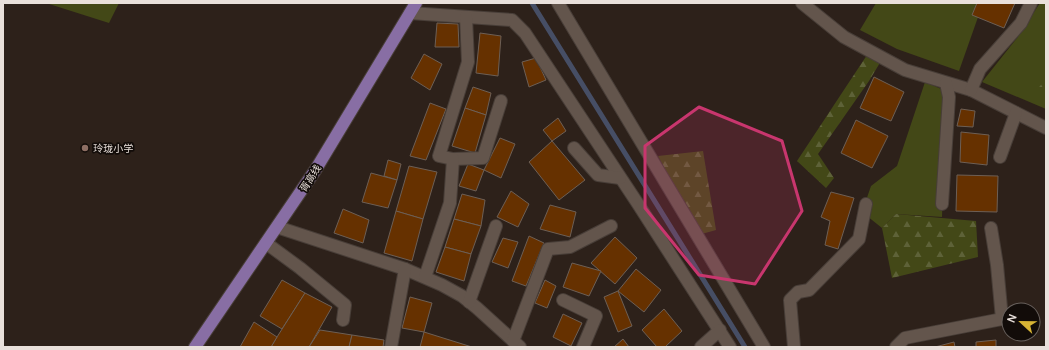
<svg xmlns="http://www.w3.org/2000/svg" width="1049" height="350" viewBox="0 0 1049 350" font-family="Manrope,'Noto Sans SC',sans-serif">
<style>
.grass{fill:#434817}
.forest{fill:url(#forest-firs)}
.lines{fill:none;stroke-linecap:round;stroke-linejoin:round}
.stream{stroke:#464e65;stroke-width:5}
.building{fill:#663100;stroke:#6d5f55}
.minor-casing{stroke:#483e38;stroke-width:14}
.major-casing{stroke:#483e38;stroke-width:14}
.minor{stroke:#63554c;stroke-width:12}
.major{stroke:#886ea4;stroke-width:12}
.marked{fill:#c8366e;fill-opacity:0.2;stroke:#c8366e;stroke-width:3;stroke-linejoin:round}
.education-dot{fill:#8d6e63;stroke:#120c09;stroke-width:1.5}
.labels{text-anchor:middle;stroke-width:3.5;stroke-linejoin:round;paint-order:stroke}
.poi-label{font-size:10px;fill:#e9e0db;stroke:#120c09;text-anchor:start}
.street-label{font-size:10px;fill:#e9e0db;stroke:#120c09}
</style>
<defs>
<pattern id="forest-firs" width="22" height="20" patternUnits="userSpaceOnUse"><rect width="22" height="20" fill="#434817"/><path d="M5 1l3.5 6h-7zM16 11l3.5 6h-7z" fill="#5e6238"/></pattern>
</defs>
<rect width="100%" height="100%" fill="#2d211a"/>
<g class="grass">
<polygon points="46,3 119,3 109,23"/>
<polygon points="876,3 983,3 959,71 897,49 860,30"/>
<polygon points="1040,3 1046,3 1046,109 982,82 1017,38"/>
<polygon points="925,82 946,91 942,217 896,214 882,228 862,212 871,186 897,166"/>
</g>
<g class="forest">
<polygon points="867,55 881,61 869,81 818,154 834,178 826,188 797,161"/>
<polygon points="1046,79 1046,101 1034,93"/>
<polygon points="703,151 716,230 698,235 658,156"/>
<polygon points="896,214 976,221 978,257 892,278 882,228"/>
</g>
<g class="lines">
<polyline class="stream" points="532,3 745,347"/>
</g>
<g class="building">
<polygon points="977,3 1015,3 1004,28 972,15"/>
<polygon points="437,23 458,24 459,47 435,47"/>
<polygon points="480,33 501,36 498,76 476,73"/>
<polygon points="424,54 442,64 430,90 411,78"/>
<polygon points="536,58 546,80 529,87 522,62"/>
<polygon points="874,77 904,92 891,121 860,108"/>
<polygon points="473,87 491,93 486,115 465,108"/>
<polygon points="430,103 446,109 426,160 410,156"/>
<polygon points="465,108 486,115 475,153 452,146"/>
<polygon points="961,109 975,111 973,127 957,126"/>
<polygon points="558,118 566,131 552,141 543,130"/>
<polygon points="856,120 888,136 872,168 841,153"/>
<polygon points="961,132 989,135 987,165 960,162"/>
<polygon points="500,138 515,144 501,178 484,170"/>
<polygon points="552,141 585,180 559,200 529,162"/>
<polygon points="388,160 401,164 397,180 384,176"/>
<polygon points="468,164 484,170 476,191 459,186"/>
<polygon points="409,166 437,172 423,219 396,211"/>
<polygon points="371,173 397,180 388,208 362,202"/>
<polygon points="957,175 998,176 997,212 956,211"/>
<polygon points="511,191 529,204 518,227 497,217"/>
<polygon points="831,192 854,198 838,249 825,245 830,221 821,217"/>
<polygon points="462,194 485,200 481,226 454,219"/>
<polygon points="550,205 576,212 570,237 540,229"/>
<polygon points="343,209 369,220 363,243 334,233"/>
<polygon points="396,211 423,219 412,261 384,253"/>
<polygon points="454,219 481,226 471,254 445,247"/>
<polygon points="529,236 544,243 526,286 512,281"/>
<polygon points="615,237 637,258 615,284 591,263"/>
<polygon points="503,238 518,242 508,268 492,262"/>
<polygon points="445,247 471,254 464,281 436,272"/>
<polygon points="572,263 601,271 589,296 563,287"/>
<polygon points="636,269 661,290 644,312 618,291"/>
<polygon points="282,280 305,293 282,329 260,316"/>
<polygon points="545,280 556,286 547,308 535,303"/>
<polygon points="618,291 632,326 618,332 604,297"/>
<polygon points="305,293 332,307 309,347 271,347 277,337"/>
<polygon points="410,297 432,303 424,332 402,328"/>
<polygon points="664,309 682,331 665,347 657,347 642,330"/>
<polygon points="563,314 582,323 571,346 553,337"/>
<polygon points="254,322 277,337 271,347 240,347"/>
<polygon points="320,330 352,335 349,347 309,347"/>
<polygon points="424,332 472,347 420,347"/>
<polygon points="352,335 384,340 383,347 349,347"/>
<polygon points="623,339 629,347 614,347"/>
<polygon points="996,340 996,347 976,347 976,342"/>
<polygon points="954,342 955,347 935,347"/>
</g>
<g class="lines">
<defs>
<g id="minor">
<polyline points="558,3 764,347"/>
<polyline points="802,3 844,37 905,70 971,90 1046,128"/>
<polyline points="410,13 512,20 525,33 638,204 730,347"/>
<polyline points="971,90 980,69 1021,23 1031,3"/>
<polyline points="574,148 598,175 620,178"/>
<polyline points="1000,157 1016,113"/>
<polyline points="453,159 483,158 501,101"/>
<polyline points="942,204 949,97 946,83"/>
<polyline points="277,227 405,269 442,285 462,296 477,308 520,347"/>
<polyline points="266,243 300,268 345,305 343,320"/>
<polyline points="425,277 450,203 453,159 439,156 468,62 466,17"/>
<polyline points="563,300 596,316 583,347"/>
<polyline points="469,302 496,226"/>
<polyline points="513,341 548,249 570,247 611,226"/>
<polyline points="391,347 405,269"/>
<polyline points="701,347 720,330"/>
<polyline points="794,347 790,300 798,292 809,290 859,239 866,204"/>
<polyline points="896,347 905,338 1002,319 997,265 991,228"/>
</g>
<polyline id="major" points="195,347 316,169 416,3"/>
</defs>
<use href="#minor" class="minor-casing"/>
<use href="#major" class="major-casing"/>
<use href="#minor" class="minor"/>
<use href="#major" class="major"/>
</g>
<path class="marked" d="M699,107L782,141L802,211L755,284L699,275L645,208V146Z"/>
<circle class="education-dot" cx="85" cy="148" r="4"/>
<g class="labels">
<g class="poi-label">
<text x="93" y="152">玲珑小学</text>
</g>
<g class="street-label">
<text transform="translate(310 178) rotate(-57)" y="4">胥高线</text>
</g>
</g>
<rect width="1049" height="350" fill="none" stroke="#e9e0db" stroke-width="8"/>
<g transform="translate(1021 322) rotate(292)"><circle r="19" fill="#120c09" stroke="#68615d"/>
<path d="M0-3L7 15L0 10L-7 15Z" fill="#d7b434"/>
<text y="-6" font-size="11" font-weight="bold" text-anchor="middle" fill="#e9e0db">N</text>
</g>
</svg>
